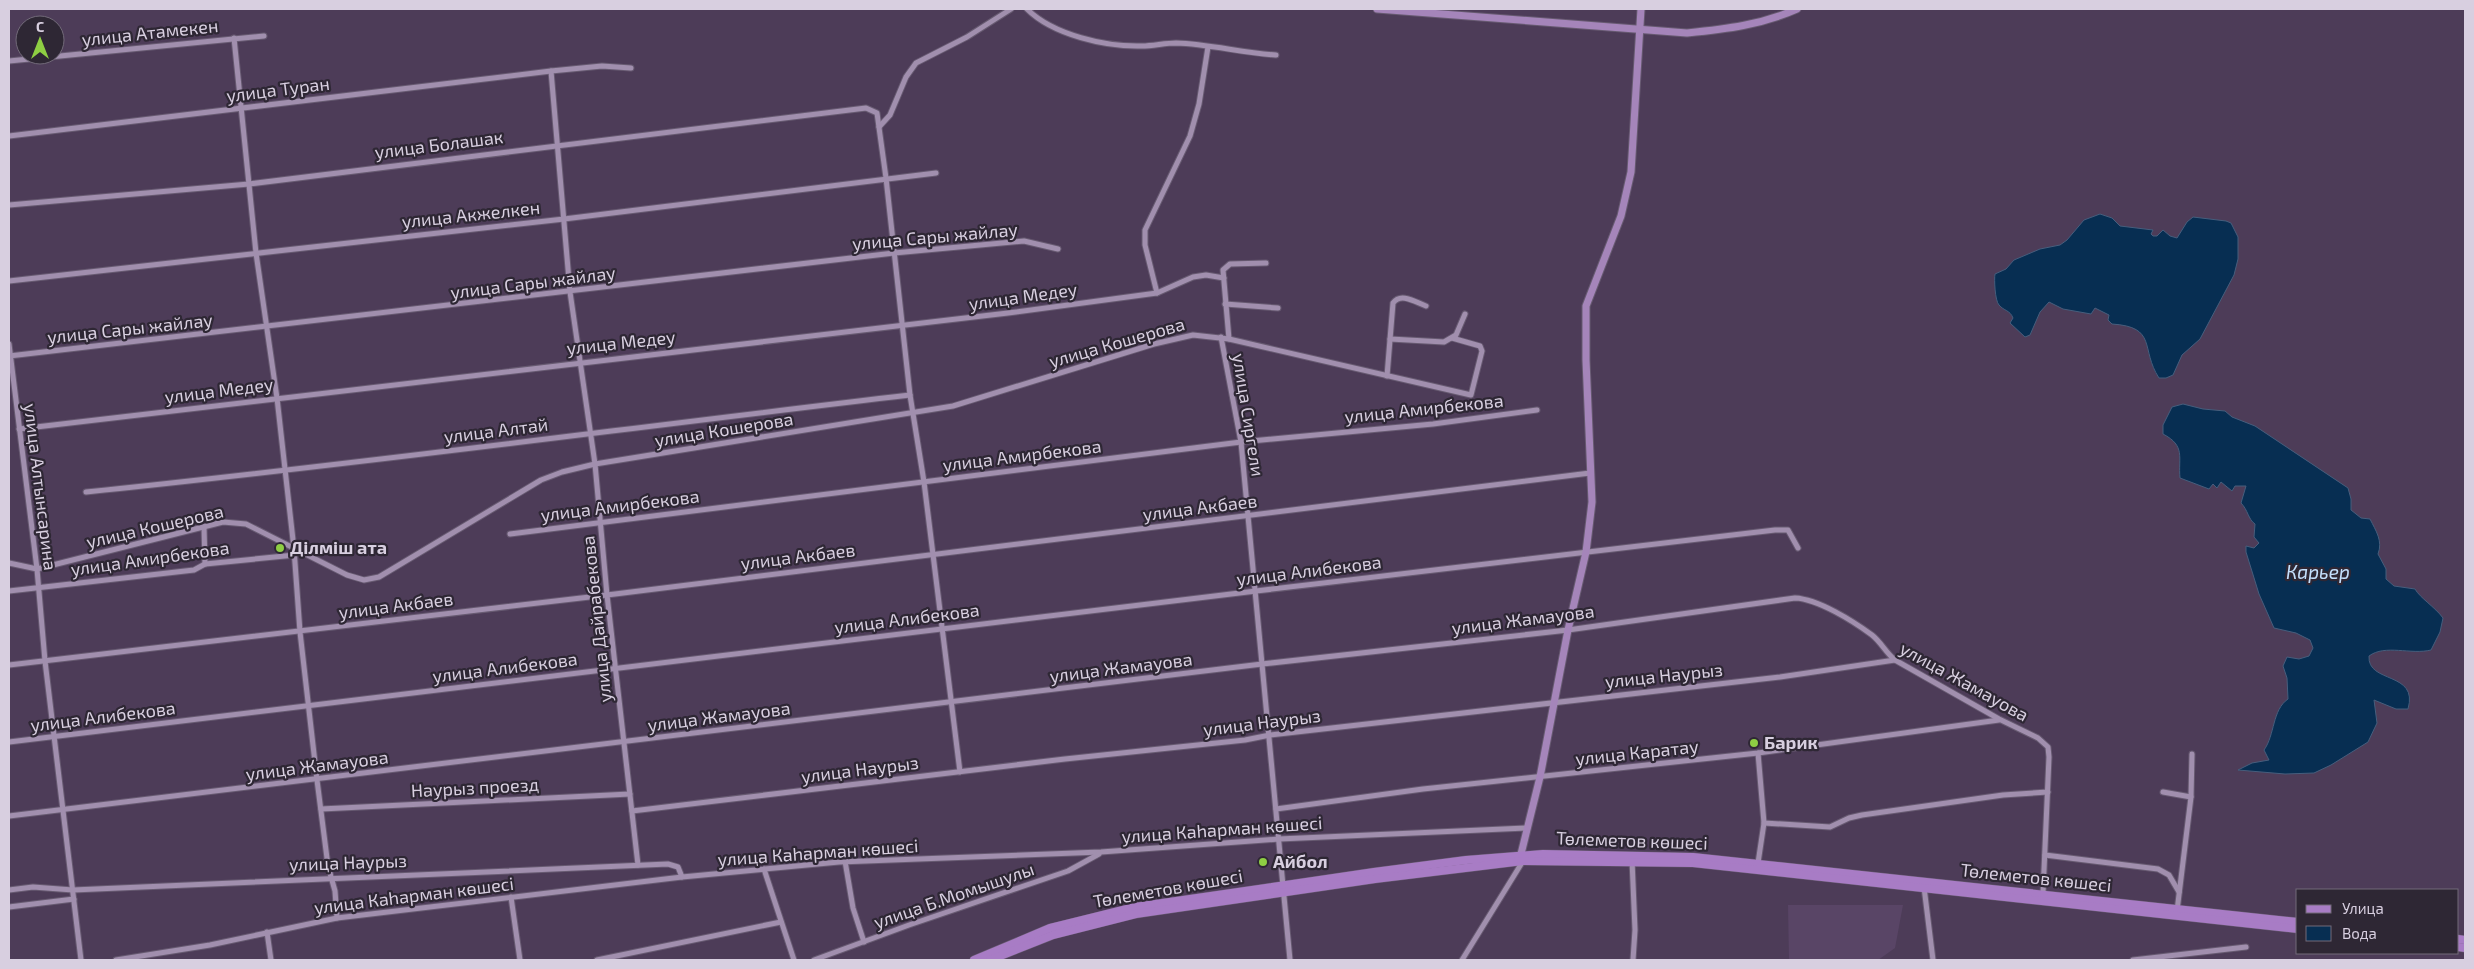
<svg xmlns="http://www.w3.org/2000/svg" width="2474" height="969" viewBox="0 0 2474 969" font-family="'Exo 2',sans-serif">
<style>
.built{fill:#594566}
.water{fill:#072e52;stroke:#465e7d}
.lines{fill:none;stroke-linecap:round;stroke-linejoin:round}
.street-casing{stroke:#675a71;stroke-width:7}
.secondary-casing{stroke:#675a71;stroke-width:9}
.primary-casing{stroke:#675a71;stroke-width:9}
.street{stroke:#a18fae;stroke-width:5}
.secondary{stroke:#a585ba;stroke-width:7}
.primary{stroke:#a87cc5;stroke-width:8}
.poi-dot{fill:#8ece43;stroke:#2e2734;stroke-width:2}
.labels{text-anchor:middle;stroke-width:4.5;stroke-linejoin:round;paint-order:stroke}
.street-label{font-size:18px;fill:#d8cfe0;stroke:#2e2734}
.poi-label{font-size:18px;font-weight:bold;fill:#d8cfe0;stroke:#2e2734;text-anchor:start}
.water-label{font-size:19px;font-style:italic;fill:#c4e0fe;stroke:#2e2734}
</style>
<rect width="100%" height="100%" fill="#4d3c58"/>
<polygon class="built" points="1788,905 1903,905 1895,948 1878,960 1789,960"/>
<g class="water">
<path d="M2100,214L2112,218L2120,226L2153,230L2151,234L2153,236H2157L2163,230L2170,236L2177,238L2187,222L2193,217L2226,221L2231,223L2238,237V259L2234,275L2200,339L2182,355L2173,375L2166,378H2159C2140,349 2158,327 2112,324L2108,320L2109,315L2095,308L2091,314L2063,309L2049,302L2040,312L2030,335L2025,337L2010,323L2013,318C2010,310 2004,311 1999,305C1995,301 1994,279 1995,274L2006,269L2014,260L2040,249L2060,245L2067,240L2084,220Z"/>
<path d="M2183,404L2203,409L2225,411L2232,417L2255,426L2348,488L2351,499V510L2361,518L2370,519C2376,531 2383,541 2378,554L2386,569V579L2394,586L2415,589C2420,598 2435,607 2443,618L2440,632L2431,650C2411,655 2385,644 2369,656C2367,684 2419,671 2408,709H2396L2374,700L2377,723L2368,742L2331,765L2314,773L2285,774L2238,770L2252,763L2269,760L2264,750C2275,735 2272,710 2288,699L2287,678L2283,666L2287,657L2299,659L2309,656L2313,648L2310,640L2296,633L2274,628L2259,594L2246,552V546L2254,548L2259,543L2254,537L2255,524C2248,519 2248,510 2241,503L2246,486H2235L2232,491L2221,482L2217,488L2213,484L2209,489L2180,478C2178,457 2186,446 2163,434V425L2172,407Z"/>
</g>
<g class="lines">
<defs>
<g id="street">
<path d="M1027,9C1053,35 1106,47 1142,46C1153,46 1165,43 1176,43C1209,44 1243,53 1276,55"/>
<polyline points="234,38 256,253 277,398 294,549 300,632 317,780 328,866 335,891 337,918"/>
<polyline points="9,61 264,36"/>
<polyline points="551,71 570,292 595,464 607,595 638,865"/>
<polyline points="879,127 890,115 906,77 916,63 967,37 1011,9"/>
<polyline points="9,136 551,71 602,66 631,68"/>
<polyline points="9,205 249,184 866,108 877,113 886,178 910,395 924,482 960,772"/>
<polyline points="9,281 564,219 936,173"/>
<polyline points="1157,293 1145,245 1145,230 1190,136 1199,104 1208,47"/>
<polyline points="1225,304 1278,308"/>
<polyline points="1221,337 1241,442 1290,960"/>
<polyline points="1229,339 1223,270 1230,264 1266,263"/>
<polyline points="1390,339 1444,342 1456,335 1465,314"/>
<polyline points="9,344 37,569 45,661 81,960"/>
<polyline points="9,356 894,253 1024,241 1058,249"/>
<path d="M1387,376L1393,303C1401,292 1415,302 1426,306"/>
<polyline points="19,429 1008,313 1157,293 1193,277 1206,275 1224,278"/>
<path d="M86,492C361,464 635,427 910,395"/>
<polyline points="204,527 205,564"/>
<polyline points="510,534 1241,442 1433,424 1537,410"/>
<polyline points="9,563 37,569 223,522 246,524 347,575 364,580 379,577 541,480 562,472 595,464 953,406 1154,344 1193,335 1229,339 1471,395 1482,351 1480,346 1452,338"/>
<polyline points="9,591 194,570 205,564 295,555"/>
<polyline points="9,665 607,595 1590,473"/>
<polyline points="9,742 1256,591 1775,530 1788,530 1798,548"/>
<polyline points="2163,792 2191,797"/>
<polyline points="321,809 630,794"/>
<polyline points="1276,809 1423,789 1758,753 1999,720"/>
<polyline points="632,811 1065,759 1245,740 1270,735 1780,677 1895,660"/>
<path d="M9,816L1262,664L1568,630L1795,598C1818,599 1853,621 1872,635C1881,642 1886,653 1895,660L1999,719L2038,738L2048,747L2049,757L2043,893"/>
<polyline points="1764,823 1830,827 1849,818 1862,815 2003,795 2048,792"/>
<polyline points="2045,855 2158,869 2169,875 2179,892"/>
<polyline points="1632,860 1635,930 1633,960"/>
<polyline points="845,861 853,908 864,942"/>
<polyline points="1758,863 1764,823 1758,753"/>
<polyline points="764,869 794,960"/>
<polyline points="1924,887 1933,960"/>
<polyline points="9,890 33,887 73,890 668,864 678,867 682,877"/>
<polyline points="511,897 520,960"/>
<polyline points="9,907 74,899"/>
<polyline points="2177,911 2191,797 2192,754"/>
<polyline points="267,932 271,960"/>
<polyline points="116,960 210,945 337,918 682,877 839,862 1101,852 1279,839 1527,828"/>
<polyline points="597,960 781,922"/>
<polyline points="814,960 909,925 1068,871 1099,854"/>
<polyline points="1462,960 1523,861"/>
<polyline points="2133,960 2246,947"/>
</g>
<g id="secondary">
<path d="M1377,9L1687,33C1726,29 1761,25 1797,9"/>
<polyline points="1521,854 1540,777 1568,630 1586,552 1592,502 1586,360 1586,306 1621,216 1631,172 1641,9"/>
</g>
<g id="primary">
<polyline points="2458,939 2465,940"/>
<polyline points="2458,947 2465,948"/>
<polyline points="974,960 1050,928 1135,907 1374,872 1466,860 1543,854 1693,857 2298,922"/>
<polyline points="990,960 1053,935 1136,914 1375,879 1523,861 1693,863 2298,929"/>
</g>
</defs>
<use href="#street" class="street-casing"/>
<use href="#secondary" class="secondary-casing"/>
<use href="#primary" class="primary-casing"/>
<use href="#street" class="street"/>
<use href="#secondary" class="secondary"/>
<use href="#primary" class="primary"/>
</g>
<g class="poi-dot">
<circle cx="280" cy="548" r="5"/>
<circle cx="1754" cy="743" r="5"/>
<circle cx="1263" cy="862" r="5"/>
</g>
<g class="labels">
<g class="street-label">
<text transform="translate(150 33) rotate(-6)" y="6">улица Атамекен</text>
<text transform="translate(278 90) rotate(-7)" y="6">улица Туран</text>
<text transform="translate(439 145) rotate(-7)" y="6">улица Болашак</text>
<text transform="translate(471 215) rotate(-6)" y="6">улица Акжелкен</text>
<text transform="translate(935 237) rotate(-5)" y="6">улица Сары жайлау</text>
<text transform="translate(533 283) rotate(-7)" y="6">улица Сары жайлау</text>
<text transform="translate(1023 297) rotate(-8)" y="6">улица Медеу</text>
<text transform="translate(130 329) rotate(-6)" y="6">улица Сары жайлау</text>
<text transform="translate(621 343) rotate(-6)" y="6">улица Медеу</text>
<text transform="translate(1117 343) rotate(-16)" y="6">улица Кошерова</text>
<text transform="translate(219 391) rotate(-7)" y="6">улица Медеу</text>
<text transform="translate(1424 409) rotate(-6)" y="6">улица Амирбекова</text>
<text transform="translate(1248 415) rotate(81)" y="6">улица Сиргели</text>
<text transform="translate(724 430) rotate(-9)" y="6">улица Кошерова</text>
<text transform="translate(496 431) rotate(-7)" y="6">улица Алтай</text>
<text transform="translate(1022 456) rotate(-7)" y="6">улица Амирбекова</text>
<text transform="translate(40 487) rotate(83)" y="6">улица Алтынсарина</text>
<text transform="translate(620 506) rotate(-7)" y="6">улица Амирбекова</text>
<text transform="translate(1200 508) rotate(-7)" y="6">улица Акбаев</text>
<text transform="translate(155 527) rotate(-13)" y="6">улица Кошерова</text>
<text transform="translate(798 557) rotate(-7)" y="6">улица Акбаев</text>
<text transform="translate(150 559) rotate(-8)" y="6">улица Амирбекова</text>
<text transform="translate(1309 571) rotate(-7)" y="6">улица Алибекова</text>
<text transform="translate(396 606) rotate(-7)" y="6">улица Акбаев</text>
<text transform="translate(597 619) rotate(-96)" y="6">улица Дайрабекова</text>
<text transform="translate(907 619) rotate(-7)" y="6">улица Алибекова</text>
<text transform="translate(1523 620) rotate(-7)" y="6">улица Жамауова</text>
<text transform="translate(505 668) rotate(-7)" y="6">улица Алибекова</text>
<text transform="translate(1121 668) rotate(-7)" y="6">улица Жамауова</text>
<text transform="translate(1664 676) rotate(-6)" y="6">улица Наурыз</text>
<text transform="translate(1964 682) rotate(29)" y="6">улица Жамауова</text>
<text transform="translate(103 717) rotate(-7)" y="6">улица Алибекова</text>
<text transform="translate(719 717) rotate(-7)" y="6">улица Жамауова</text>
<text transform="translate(1262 723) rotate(-7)" y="6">улица Наурыз</text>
<text transform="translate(1637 753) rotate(-6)" y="6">улица Каратау</text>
<text transform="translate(317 766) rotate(-7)" y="6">улица Жамауова</text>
<text transform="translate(860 770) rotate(-7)" y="6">улица Наурыз</text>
<text transform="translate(475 788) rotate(-3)" y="6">Наурыз проезд</text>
<text transform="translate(1222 830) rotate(-4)" y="6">улица Каһарман көшесі</text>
<text transform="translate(1632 841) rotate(2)" y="6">Төлеметов көшесі</text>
<text transform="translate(818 853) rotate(-4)" y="6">улица Каһарман көшесі</text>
<text transform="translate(348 863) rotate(-2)" y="6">улица Наурыз</text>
<text transform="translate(2036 878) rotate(6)" y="6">Төлеметов көшесі</text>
<text transform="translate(1168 889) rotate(-10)" y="6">Төлеметов көшесі</text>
<text transform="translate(414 896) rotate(-7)" y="6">улица Каһарман көшесі</text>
<text transform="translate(954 896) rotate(-19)" y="6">улица Б.Момышулы</text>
</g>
<g class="poi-label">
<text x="290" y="554">Ділміш ата</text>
<text x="1764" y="749">Барик</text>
<text x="1273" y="868">Айбол</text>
</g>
<g class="water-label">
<text x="2318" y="579">Карьер</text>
</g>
</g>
<rect width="2474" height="969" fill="none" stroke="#d8cfe0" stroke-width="20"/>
<rect x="2296" y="889" width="162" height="65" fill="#2e2734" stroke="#726a79"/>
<rect x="2306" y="905" width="25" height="8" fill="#a87cc5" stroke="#726a79"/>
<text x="2342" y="914" font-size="15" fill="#d8cfe0">Улица</text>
<rect x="2306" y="926" width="25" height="15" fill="#072e52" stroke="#726a79"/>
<text x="2342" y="939" font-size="15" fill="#d8cfe0">Вода</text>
<g transform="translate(40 40)"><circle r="24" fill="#2e2734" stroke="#726a79"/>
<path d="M0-4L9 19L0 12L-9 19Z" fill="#8ece43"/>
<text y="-8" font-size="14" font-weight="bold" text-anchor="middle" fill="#d8cfe0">С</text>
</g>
</svg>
